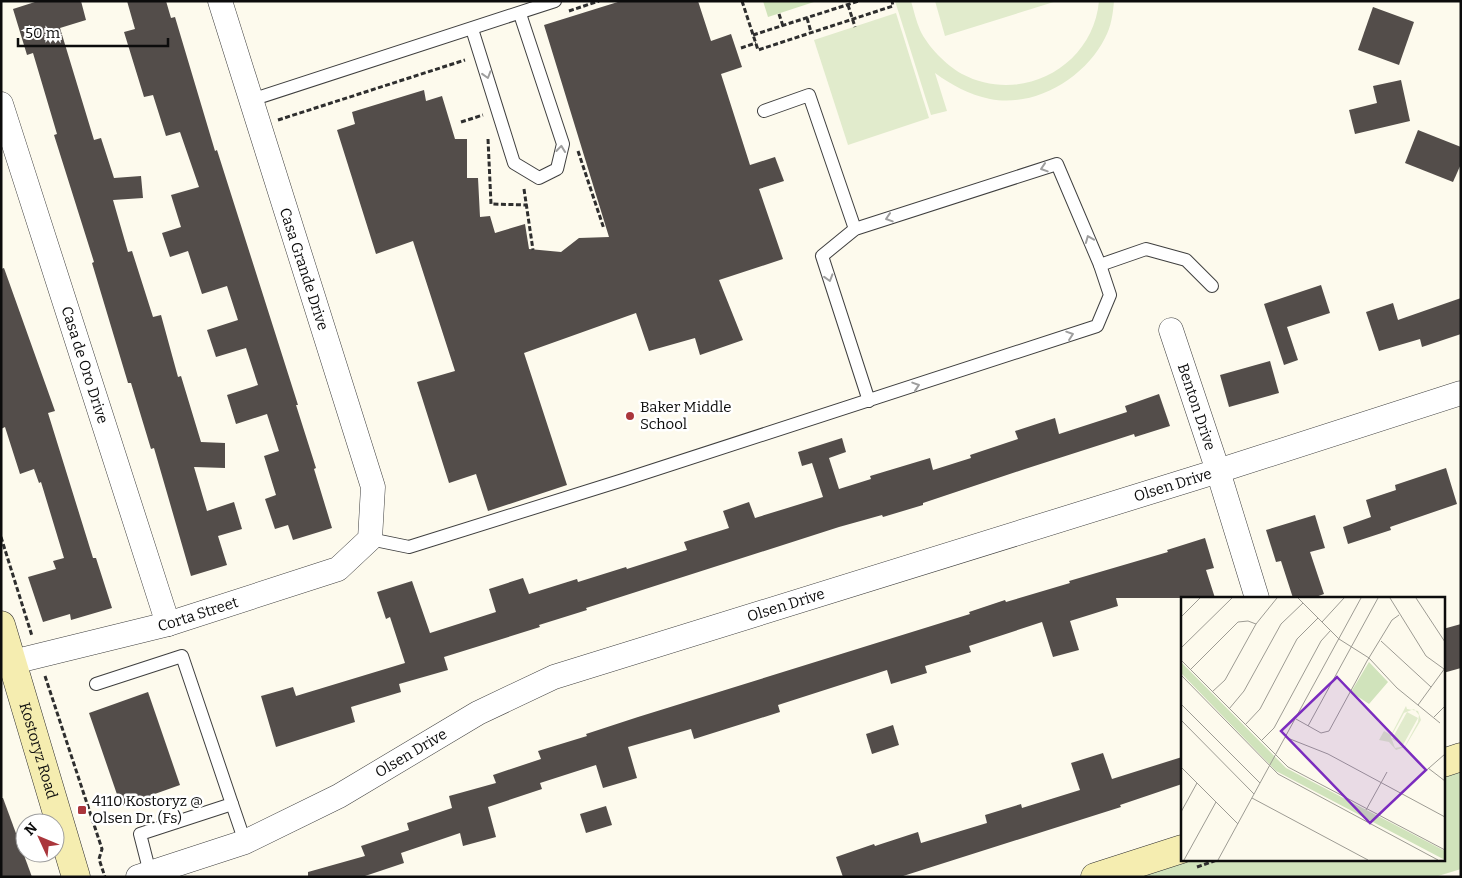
<svg xmlns="http://www.w3.org/2000/svg" width="1462" height="878" viewBox="0 0 1462 878" font-family="Bitter,serif">
<style>
.green{fill:#d0e3bb}
.pitch{fill:#e1ebcc}
.building{fill:#534d4a}
.lines{fill:none;stroke-linecap:round;stroke-linejoin:round}
.lane-casing{stroke:#3f3f3f;stroke-width:14}
.street-casing{stroke:#3f3f3f;stroke-width:25}
.secondary-casing{stroke:#2e2e2e;stroke-width:29}
.path{stroke:#2e2e2e;stroke-width:3;stroke-dasharray:5 2.5;stroke-linecap:butt}
.lane{stroke:#fff;stroke-width:12}
.street{stroke:#fff;stroke-width:24}
.secondary{stroke:#f5edb0;stroke-width:28}
.oneway{stroke:#9e9e9e}
.poi-dot{fill:#aa363c;stroke:#fff;stroke-width:2}
.labels{text-anchor:middle;stroke-width:5;stroke-linejoin:round;paint-order:stroke}
.street-label{font-size:15px;fill:#0c0c0c;stroke:#fff}
.poi-label{font-size:15px;fill:#0c0c0c;stroke:#fff;text-anchor:start}
.inset-road{fill:none;stroke:#9d9b93;stroke-width:1}
.view{fill:#7b2cbf;fill-opacity:0.15;stroke:#7b2cbf;stroke-width:2.5}
.inset-edge{fill:none;stroke:#0c0c0c;stroke-width:2.5}
</style>
<rect width="100%" height="100%" fill="#fdfaed"/>
<g class="green">
<polygon points="763,1 817,1 768,17"/>
<polygon points="1461,769 1461,869 1435,877 1132,877 1187,859 1443,859 1443,775"/>
</g>
<g class="pitch">
<path d="M895,1H911C914,11 916,21 920,30C928,47 946,65 962,74C1021,105 1093,67 1099,1H1114C1113,14 1111,27 1105,38C1085,78 1035,108 990,99C968,94 953,86 935,73L947,111L931,115Z"/>
<polygon points="935,1 1057,1 945,36"/>
<polygon points="896,13 929,118 848,145 814,40"/>
</g>
<g class="building">
<polygon points="38,1 81,1 86,20 60,28 94,140 101,138 114,178 141,176 143,198 113,200 128,252 132,251 153,317 161,315 178,377 181,376 201,442 225,443 225,468 194,467 207,511 234,502 242,529 218,536 227,565 191,576 154,448 151,449 131,383 128,383 92,263 94,262 54,135 57,134 33,53 27,55 13,9"/>
<polygon points="127,1 166,1 171,18 175,17 215,151 217,150 298,405 296,405 316,468 314,469 332,528 293,540 288,525 275,529 265,499 276,495 264,456 279,451 267,414 236,424 227,395 258,385 246,348 216,357 207,330 238,320 227,286 202,294 188,251 170,257 162,233 181,227 171,195 199,187 180,132 166,136 153,95 144,97 124,32 135,29"/>
<polygon points="621,1 698,1 711,41 731,34 742,67 721,74 750,165 775,157 784,181 759,189 783,259 719,280 743,340 700,355 695,338 649,351 636,313 524,353 567,485 488,511 476,474 449,483 417,382 455,371 413,241 376,254 337,130 355,124 352,112 424,90 426,101 442,96 455,139 467,139 467,178 478,178 480,217 490,216 495,233 525,224 529,249 561,252 579,238 609,237 544,25"/>
<polygon points="1373,7 1414,22 1399,65 1358,50"/>
<polygon points="1401,80 1410,121 1355,134 1349,110 1377,103 1373,86"/>
<polygon points="1418,130 1461,147 1461,164 1453,182 1405,163"/>
<polygon points="4,268 55,411 48,413 93,558 96,558 112,608 71,620 70,614 43,622 28,577 56,569 53,561 64,558 41,482 39,483 34,469 20,474 5,427 1,429 1,269"/>
<polygon points="1321,285 1330,313 1287,327 1298,360 1284,365 1264,304"/>
<polygon points="1461,298 1461,334 1422,347 1420,339 1379,351 1366,312 1393,303 1398,320"/>
<polygon points="1270,361 1279,393 1229,407 1220,375"/>
<polygon points="1159,394 1170,426 1135,437 1134,434 1025,469 923,503 923,505 883,517 882,515 839,527 586,608 587,610 539,625 540,627 444,657 448,670 399,684 401,692 351,707 355,722 276,747 261,696 293,687 296,696 405,663 390,617 386,619 377,592 412,581 430,633 496,612 489,589 523,578 529,594 577,579 578,582 626,567 627,569 687,550 684,542 729,528 723,511 749,502 755,518 823,497 812,463 802,466 798,452 842,438 846,452 829,458 839,489 871,479 870,476 930,458 933,470 971,458 970,455 1018,439 1015,431 1055,418 1059,434 1127,412 1125,406"/>
<polygon points="1446,468 1457,504 1390,527 1391,530 1348,544 1343,527 1371,517 1366,500 1396,490 1395,485"/>
<polygon points="1315,515 1325,548 1310,552 1324,594 1313,598 1293,598 1281,561 1276,562 1266,530"/>
<polygon points="1205,538 1214,568 1206,570 1215,598 1116,598 1118,606 1070,621 1079,650 1053,657 1042,622 969,646 971,652 925,666 927,673 891,684 887,670 778,705 780,712 694,739 691,729 628,747 637,778 603,788 596,765 540,783 542,789 488,807 496,837 463,846 460,833 401,853 404,863 362,877 308,877 308,872 365,856 361,846 409,830 407,823 452,808 449,796 496,783 493,775 541,759 538,751 587,736 586,734 638,717 970,614 969,612 1005,600 1006,602 1070,583 1069,581 1168,552 1167,550"/>
<polygon points="1461,624 1461,668 1443,673 1443,629"/>
<polygon points="148,692 180,785 121,806 89,713"/>
<polygon points="893,725 899,745 872,754 866,734"/>
<polygon points="1103,753 1112,779 1182,757 1182,784 1120,805 1121,807 900,877 843,877 836,857 874,844 875,846 918,832 921,843 987,823 985,815 1021,804 1022,808 1080,790 1071,763"/>
<polygon points="1,798 3,798 32,877 1,877"/>
<polygon points="606,806 612,825 586,833 580,814"/>
</g>
<g class="lines">
<defs>
<g id="lane">
<polyline points="472,29 514,163 539,178 557,169 563,144 520,14"/>
<polyline points="251,100 555,1"/>
<polyline points="764,111 809,95 855,229"/>
<polyline points="1100,265 1146,249 1186,260 1212,286"/>
<polyline points="370,539 409,547 623,480 1097,326 1110,295 1100,265 1057,164 855,229 822,256 869,401"/>
<polyline points="96,684 182,656 232,804 140,834 150,873"/>
<polyline points="232,804 245,842"/>
</g>
<g id="street">
<path id="s1" d="M1,104L168,624"/>
<path id="s2" d="M1171,330L1218,471L1257,598"/>
<path id="s3" d="M13,662L168,624L338,569L370,539L373,487L220,1"/>
<path id="s4" d="M138,877L245,842L339,796L478,713L554,677L1218,471L1461,393"/>
</g>
<g id="secondary">
<path id="s5" d="M1,625L76,877"/>
<polyline points="1443,763 1461,757"/>
<polyline points="1095,877 1182,849"/>
</g>
</defs>
<use href="#lane" class="lane-casing"/>
<use href="#street" class="street-casing"/>
<use href="#secondary" class="secondary-casing"/>
<g class="path">
<polyline points="742,1 758,50 893,6 892,1"/>
<polyline points="848,5 855,27"/>
<polyline points="569,11 599,1"/>
<polyline points="779,14 783,26"/>
<polyline points="807,18 811,32"/>
<polyline points="753,35 859,1"/>
<polyline points="741,48 756,43"/>
<polyline points="278,120 465,60"/>
<polyline points="461,122 483,115"/>
<polyline points="488,139 491,204 527,205"/>
<polyline points="578,151 604,229"/>
<polyline points="524,189 533,250"/>
<polyline points="1,537 32,636"/>
<polyline points="45,676 102,849 99,859 105,877"/>
<polyline points="1197,867 1220,859"/>
</g>
<use href="#lane" class="lane"/>
<use href="#street" class="street"/>
<use href="#secondary" class="secondary"/>
</g>
<defs><path id="oneway-chevron" d="M-2-3.5L2.5 0L-2 3.5" fill="none" stroke-width="1.6" stroke-linecap="round" stroke-linejoin="round" transform="scale(1.25)"/></defs>
<g class="oneway">
<use href="#oneway-chevron" transform="translate(487 75) rotate(73)"/>
<use href="#oneway-chevron" transform="translate(561 149) rotate(-84)"/>
<use href="#oneway-chevron" transform="translate(1044 168) rotate(162)"/>
<use href="#oneway-chevron" transform="translate(889 218) rotate(162)"/>
<use href="#oneway-chevron" transform="translate(1089 239) rotate(-112)"/>
<use href="#oneway-chevron" transform="translate(829 278) rotate(73)"/>
<use href="#oneway-chevron" transform="translate(1070 335) rotate(-19)"/>
<use href="#oneway-chevron" transform="translate(916 386) rotate(-18)"/>
</g>
<g class="poi-dot">
<circle cx="630" cy="416" r="5"/>
<rect x="77" y="805" width="10" height="10" rx="2.5"/>
</g>
<g class="labels">
<g class="street-label">
<text transform="translate(304 269) rotate(72)" y="5">Casa Grande Drive</text>
<text dy="5" stroke="none"><textPath href="#s1" startOffset="274">Casa de Oro Drive</textPath></text>
<text dy="5" stroke="none"><textPath href="#s2" startOffset="81">Benton Drive</textPath></text>
<text dy="5" stroke="none"><textPath href="#s4" startOffset="1111">Olsen Drive</textPath></text>
<text dy="5" stroke="none"><textPath href="#s4" startOffset="706">Olsen Drive</textPath></text>
<text dy="5" stroke="none"><textPath href="#s3" startOffset="191">Corta Street</textPath></text>
<text dy="5" stroke="none"><textPath href="#s5" startOffset="131">Kostoryz Road</textPath></text>
<text dy="5" stroke="none"><textPath href="#s4" startOffset="301">Olsen Drive</textPath></text>
</g>
<g class="poi-label">
<text x="640" y="412">Baker Middle<tspan x="640" dy="17">School</tspan></text>
<text x="92" y="806">4110 Kostoryz @<tspan x="92" dy="17">Olsen Dr. (Fs)</tspan></text>
</g>
</g>
<g transform="translate(1181 597)">
<rect width="264" height="264" fill="#fdfaed"/>
<path d="M0,65L105,171L264,254V263L95,174L0,76ZM188,65L207,85L188,107L170,95Z" fill="#d0e3bb"/>
<path d="M225,109L226,112L237,114L240,123L224,150L215,153L208,145L198,143L203,134L210,138ZM233,112L238,118L237,125L224,149L214,151L210,140L223,116ZM226,115L237,121L222,148L211,142Z" fill="#e1ebcc" fill-rule="evenodd"/>
<path class="inset-road" d="M117,1L158,42L188,61L216,91L259,126M209,1L245,59L263,72M235,1L264,45M0,20L19,1M141,25L163,1M200,44L250,90M0,51L51,1M0,63L107,170L264,253M9,73L57,25L67,24L75,27M0,78L97,177L257,263M31,95L44,83L75,27L96,1M0,107L79,186M237,108L264,71M48,112L63,94L100,27L122,6M253,120L264,109M115,122L140,136L148,134L186,64L211,23L218,18M0,123L73,197M64,128L79,112L116,42L137,21M127,129L197,1M104,140L147,157L264,220M80,144L93,131L140,44L150,33M0,170L57,227M247,171L264,184M240,178L264,157M71,201L187,263M185,213L206,175M0,215L16,186M3,263L35,205M37,263L180,1"/>
<path class="view" d="M156,80L245,173L189,226L100,134Z"/>
<rect width="264" height="264" class="inset-edge"/>
</g>
<rect width="1462" height="878" fill="none" stroke="#0c0c0c" stroke-width="5"/>
<g transform="translate(40 838) rotate(314)"><circle r="24" fill="#ffffff" stroke="#9e9e9e"/>
<path d="M0-4L9 19L0 12L-9 19Z" fill="#aa363c"/>
<text y="-8" font-size="14" font-weight="bold" text-anchor="middle" fill="#0c0c0c">N</text>
</g>
<path d="M18 38v8h150v-8" fill="none" stroke="#0c0c0c" stroke-width="2.5"/>
<text x="25" y="38" font-size="15" fill="#0c0c0c" stroke="#ffffff" stroke-width="4" paint-order="stroke">50 m</text>
</svg>
